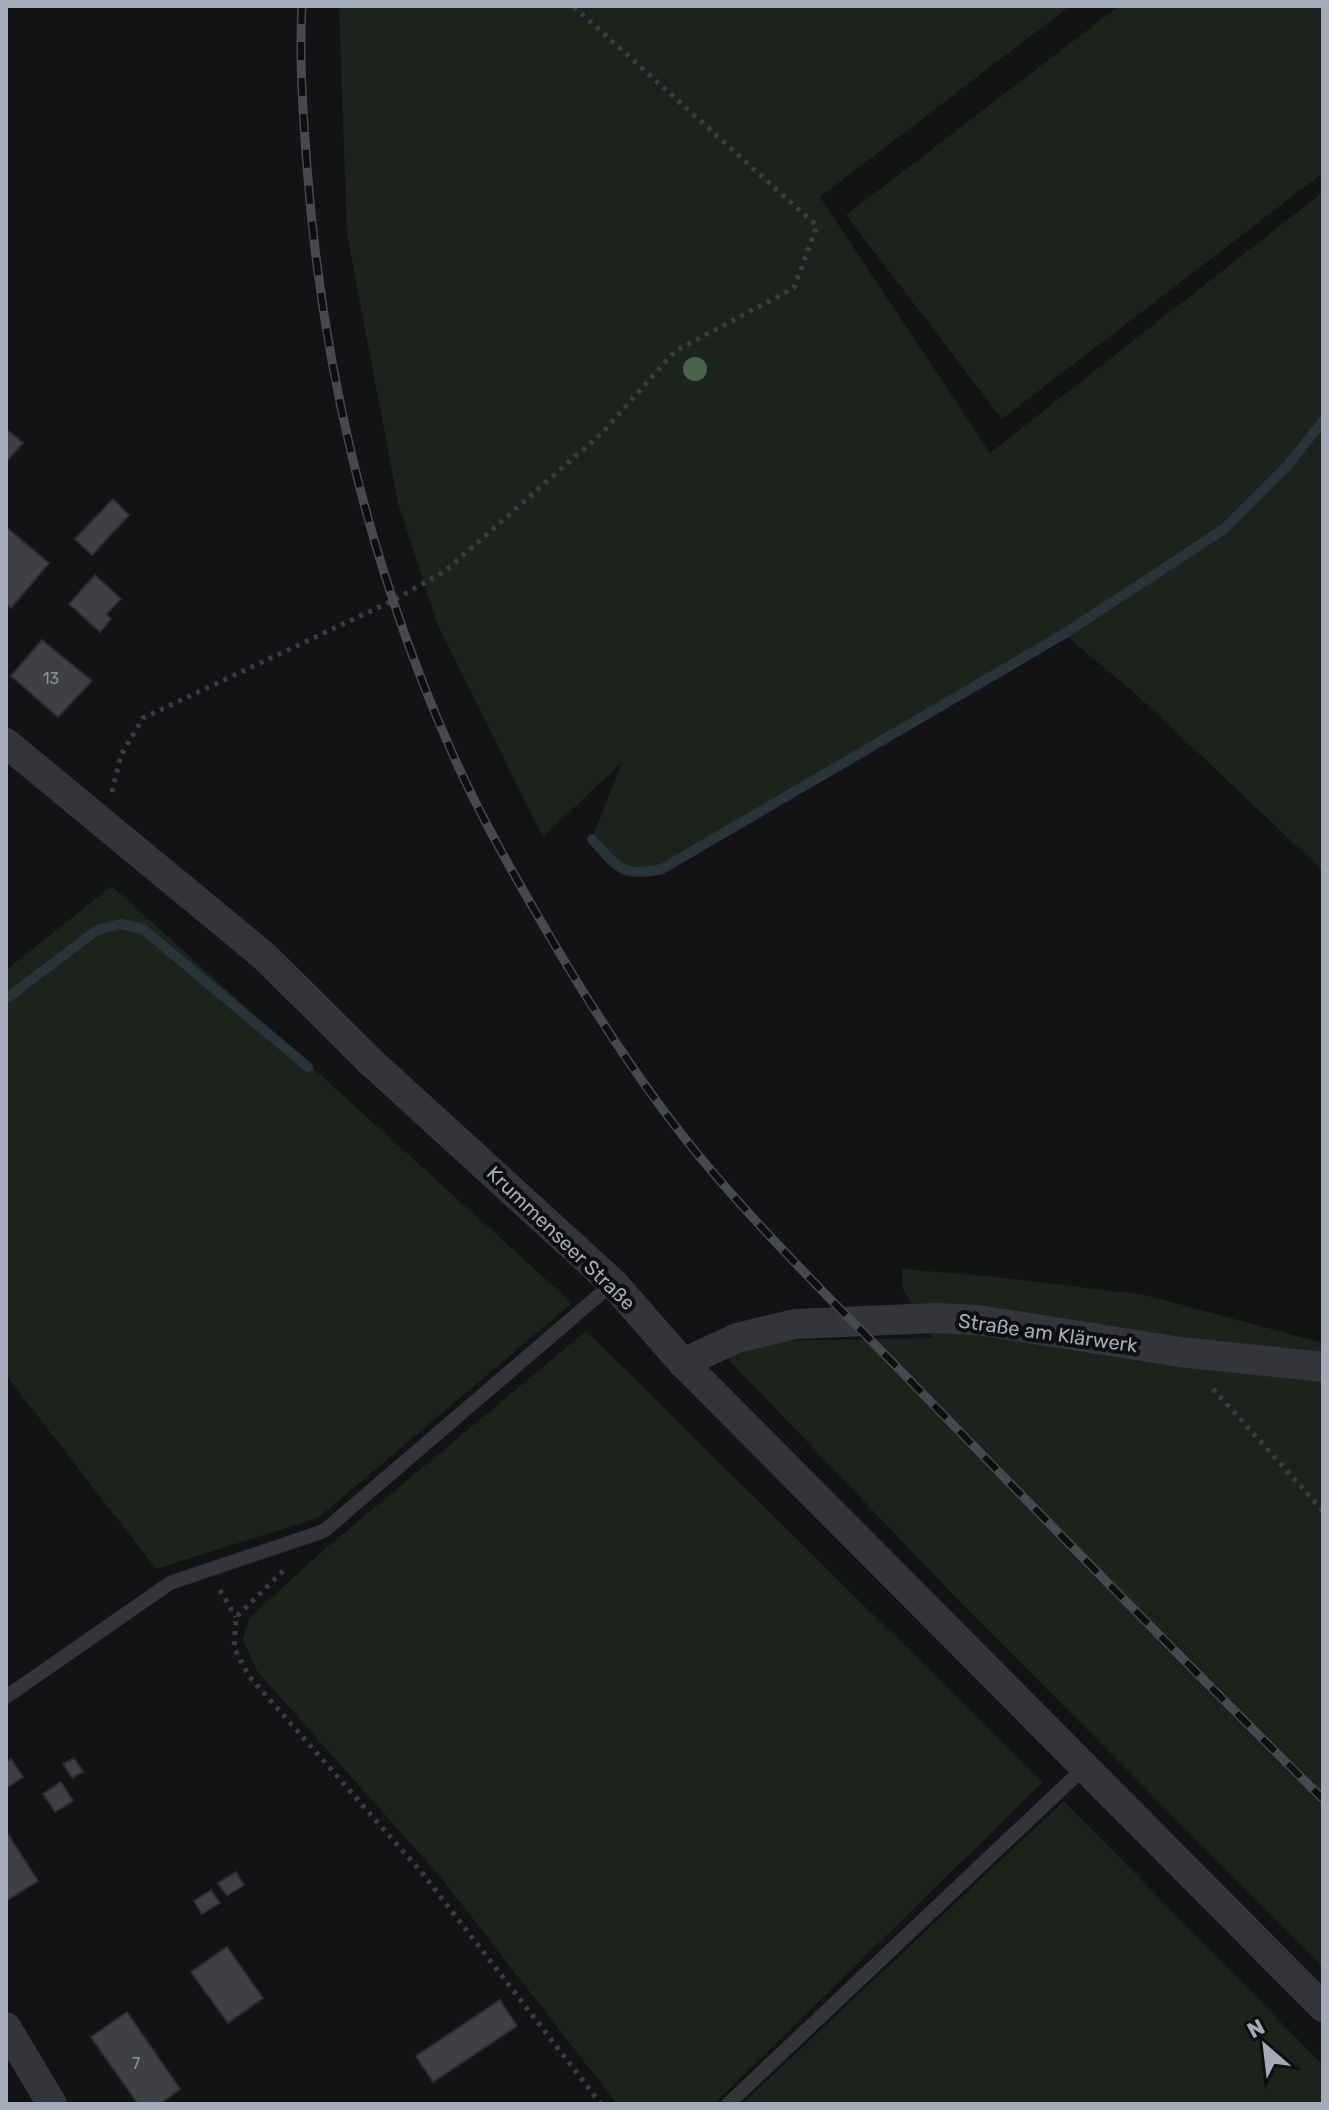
<svg xmlns="http://www.w3.org/2000/svg" width="1329" height="2110" viewBox="0 0 1329 2110" font-family="Rubik,sans-serif">
<style>
.green{fill:#1b231c}
.lines{fill:none;stroke-linecap:round;stroke-linejoin:round}
.stream{stroke:#29333a;stroke-width:10}
.building{fill:#3f4045;stroke:#2d2d31;stroke-width:2}
.path{stroke:#3a3c42;stroke-width:5;stroke-dasharray:4 6;stroke-linecap:butt}
.service{stroke:#34353b;stroke-width:14}
.minor{stroke:#34353b;stroke-width:30}
.rail-casing{stroke:#474950;stroke-width:9}
.rail{stroke:#0e0e10;stroke-width:6;stroke-dasharray:18;stroke-linecap:butt}
.tree{fill:#4b624d}
.labels{text-anchor:middle;stroke-width:8;stroke-linejoin:round;paint-order:stroke}
.number-label{font-size:16px;fill:#8b909a}
.street-label{font-size:20px;fill:#a4aab7;stroke:#0e0e10}
</style>
<rect width="100%" height="100%" fill="#131315"/>
<g class="green">
<path d="M339,6H1070L820,197L990,453L1323,192V871L1138,696L1064,634L662,869C622,878 617,867 592,839L622,762L543,837L438,626L398,503L347,234Z"/>
<polygon points="1119,6 1323,6 1323,173 1002,419 846,215"/>
<polygon points="112,886 572,1303 318,1518 156,1569 6,1375 6,970"/>
<polygon points="902,1269 997,1277 1145,1295 1323,1343 1323,1967 964,1606 728,1359 766,1341 933,1338 903,1290"/>
<polygon points="586,1331 1043,1782 714,2104 617,2104 443,1880 257,1671 243,1640 250,1617 326,1548"/>
<polygon points="1064,1801 1323,2065 1323,2104 742,2104"/>
</g>
<g class="lines">
<g class="stream">
<path d="M592,839C617,867 622,878 662,869L1064,634L1224,529L1288,465L1323,421"/>
<polyline points="6,999 97,930 121,924 143,929 308,1067"/>
</g>
</g>
<g class="building">
<polygon points="6,429 23,443 6,462"/>
<polygon points="113,499 129,515 92,555 75,539"/>
<polygon points="6,527 49,563 11,608 6,603"/>
<polygon points="95,575 121,599 106,614 111,619 100,632 69,604"/>
<polygon points="42,640 92,681 58,717 11,676"/>
<polygon points="74,1758 83,1772 72,1778 63,1764"/>
<polygon points="11,1759 23,1777 6,1788 6,1762"/>
<polygon points="61,1782 73,1801 55,1812 43,1794"/>
<polygon points="6,1831 38,1881 6,1901"/>
<polygon points="236,1872 244,1885 227,1896 218,1883"/>
<polygon points="211,1890 220,1903 202,1914 194,1901"/>
<polygon points="227,1947 263,1998 228,2023 191,1972"/>
<polygon points="500,2000 517,2026 433,2082 416,2056"/>
<polygon points="127,2012 180,2089 160,2104 138,2104 91,2037"/>
</g>
<g class="lines">
<g class="path">
<polyline points="112,792 121,755 143,718 394,600 444,572 603,432 675,351 794,288 817,226 573,6"/>
<polyline points="1213,1389 1323,1511"/>
<polyline points="283,1571 236,1617 234,1648 249,1676 423,1874 601,2104"/>
<polyline points="220,1590 236,1617"/>
</g>
<g class="service">
<polyline points="6,1697 170,1583 324,1531 613,1283"/>
<polyline points="728,2104 1085,1767"/>
</g>
<g class="minor">
<polyline points="6,743 264,956 371,1062 613,1283 683,1363 1323,2007"/>
<polyline points="683,1363 737,1338 795,1324 935,1318 978,1320 1180,1352 1323,1367"/>
<polyline points="6,2027 52,2104"/>
</g>
<defs>
<path id="rail" d="M302,6C299,60 303,113 307,167C322,366 369,565 450,748C480,817 518,882 556,947C603,1026 655,1106 716,1176C781,1252 854,1322 923,1394C1055,1530 1188,1665 1323,1799"/>
</defs>
<use href="#rail" class="rail-casing"/>
<use href="#rail" class="rail"/>
</g>
<circle class="tree" cx="695" cy="369" r="12"/>
<g class="labels">
<g class="number-label">
<text x="51" y="684">13</text>
<text x="136" y="2069">7</text>
</g>
<g class="street-label">
<text transform="translate(561 1238) rotate(44)" y="7">Krummenseer Straße</text>
<text transform="translate(1048 1333) rotate(8)" y="7">Straße am Klärwerk</text>
</g>
</g>
<rect width="1329" height="2110" fill="none" stroke="#a4aab7" stroke-width="16"/>
<g transform="translate(1265 2046) rotate(332)" stroke="#0e0e10" stroke-width="6" paint-order="stroke">
<path d="M0-6L14 30L0 20L-14 30Z" fill="#a4aab7"/>
<text y="-12" font-size="22" font-weight="bold" text-anchor="middle" fill="#a4aab7">N</text>
</g>
</svg>
